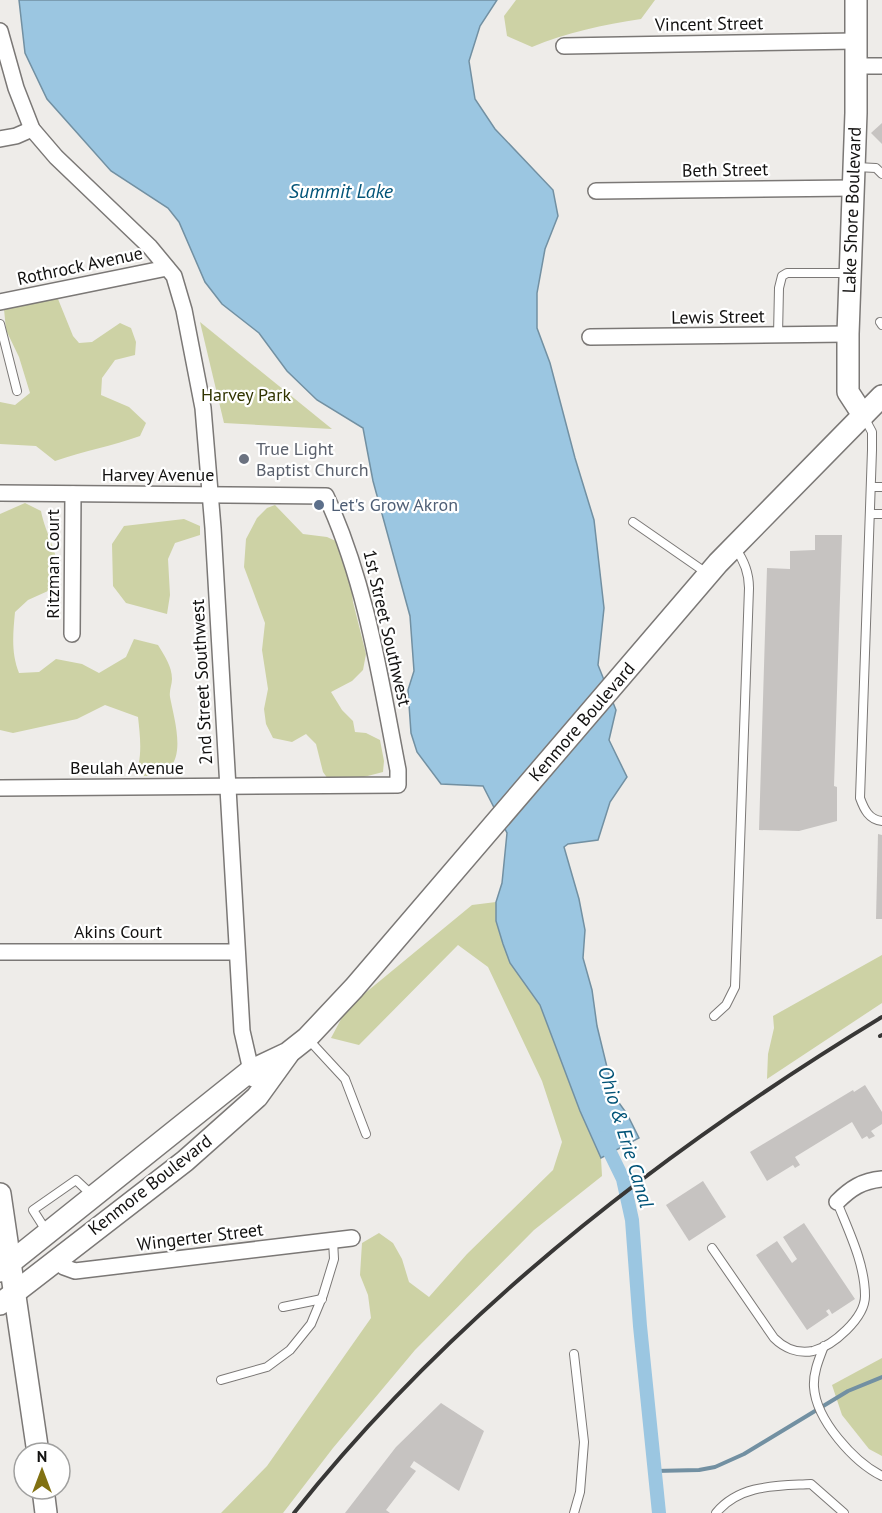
<svg xmlns="http://www.w3.org/2000/svg" width="882" height="1513" viewBox="0 0 882 1513" font-family="'PT Sans',sans-serif">
<style>
.green{fill:#cdd2a5}
.water{fill:#9bc6e1;stroke:#7290a2;stroke-width:1.5}
.lines{fill:none;stroke-linecap:round;stroke-linejoin:round}
.stream{stroke:#7290a2;stroke-width:4}
.canal{stroke:#9bc6e1;stroke-width:14}
.building{fill:#c6c3c1}
.service-casing{stroke:#7b7876;stroke-width:10}
.minor-casing{stroke:#7b7876;stroke-width:18}
.secondary-casing{stroke:#7b7876;stroke-width:24}
.service{stroke:#fff;stroke-width:8}
.minor{stroke:#fff;stroke-width:15}
.secondary{stroke:#fff;stroke-width:21}
.rail{stroke:#383736;stroke-width:4}
.worship-dot{fill:#6b7280;stroke:#fff;stroke-width:2}
.service-dot{fill:#5c6f8a;stroke:#fff;stroke-width:2}
.labels{text-anchor:middle;stroke-width:4.5;stroke-linejoin:round;paint-order:stroke}
.street-label{font-size:18px;fill:#121110;stroke:#fff}
.park-label{font-size:18px;fill:#313400;stroke:#fff}
.worship-label{font-size:18px;fill:#5b616d;stroke:#fff;text-anchor:start}
.service-label{font-size:18px;fill:#4e5e75;stroke:#fff;text-anchor:start}
.water-label{font-size:20px;font-style:italic;fill:#025478;stroke:#fff}
</style>
<rect width="100%" height="100%" fill="#eeece9"/>
<g class="green">
<path d="M516,0H655L641,19C603,25 567,32 532,47L507,36L504,16Z"/>
<path d="M58,299L73,336L79,343L92,342L120,323L131,328L136,342L135,355L115,360L102,378L101,395L129,407L146,423L140,436C112,446 84,451 55,461L36,446L0,444V402L15,405L30,393L19,357L6,330L4,309L37,300Z"/>
<polygon points="200,322 332,429 224,423"/>
<path d="M25,503L41,511C46,537 62,558 59,586L28,600L15,612C13,634 11,653 19,673L39,672L56,659L82,664L99,673L126,657L134,639L158,645C164,655 172,666 172,679C172,685 169,690 170,697C174,719 190,768 157,774C149,776 143,777 135,775C143,758 140,735 138,717L105,705L77,719L13,733L0,730V514Z"/>
<polygon points="275,505 303,534 327,537 338,542 349,566 353,602 366,654 363,670 352,681 331,692 342,710 353,721 355,732 366,733 380,740 384,761 383,772 356,779 328,779 323,772 316,744 306,734 292,742 273,738 266,724 264,709 268,689 262,650 265,623 244,567 246,539 257,518 267,508"/>
<polygon points="184,519 200,526 200,535 175,543 168,559 170,595 167,614 126,603 113,586 112,544 124,526"/>
<polygon points="496,902 496,921 510,963 540,1005 580,1111 601,1158 602,1176 534,1230 415,1350 333,1448 283,1513 221,1513 267,1466 371,1318 368,1295 360,1275 362,1243 379,1233 393,1243 402,1259 409,1282 429,1297 467,1254 553,1170 562,1142 542,1081 488,967 458,945 359,1045 331,1038 347,1008 472,905"/>
<polygon points="882,955 882,1003 767,1079 768,1054 774,1028 773,1016"/>
<polygon points="882,1358 882,1456 869,1449 842,1415 832,1385"/>
</g>
<polygon class="water" points="19,0 497,0 480,26 469,61 475,99 495,129 553,190 558,216 545,249 537,293 537,328 550,363 575,458 594,520 604,608 598,665 616,710 609,740 627,777 610,802 598,840 568,844 564,847 579,899 585,930 583,958 592,990 597,1026 614,1096 627,1114 639,1138 601,1158 580,1111 540,1005 510,963 503,944 496,921 496,902 502,883 507,833 483,786 441,784 417,752 411,733 408,690 414,671 410,616 373,481 363,428 317,400 287,371 259,333 222,304 205,282 179,222 168,208 111,171 47,99 25,53"/>
<g class="lines">
<polyline class="stream" points="655,1471 699,1470 715,1467 744,1454 848,1391 882,1377"/>
<polyline class="canal" points="603,1138 623,1179 632,1220 640,1326 659,1513"/>
</g>
<g class="building">
<polygon points="882,123 882,144 871,133"/>
<polygon points="815,535 842,535 834,786 837,787 837,821 799,831 759,830 767,568 790,569 790,551 815,550"/>
<polygon points="878,834 882,835 882,919 876,919"/>
<polygon points="865,1085 882,1112 882,1124 871,1131 875,1136 869,1139 867,1136 862,1139 852,1122 795,1157 800,1165 795,1168 793,1165 767,1181 750,1152 853,1090 854,1092"/>
<polygon points="703,1181 726,1217 689,1241 666,1205"/>
<polygon points="804,1223 855,1299 832,1314 829,1309 826,1311 829,1315 807,1330 756,1255 777,1241 792,1263 797,1259 783,1237"/>
<polygon points="441,1403 484,1431 459,1491 414,1461 410,1467 416,1471 386,1510 390,1513 345,1513 396,1447"/>
</g>
<g class="lines">
<defs>
<g id="service">
<polyline points="856,167 876,168 882,174"/>
<polyline points="880,322 882,325"/>
<polyline points="0,324 17,391"/>
<polyline points="778,335 779,288 782,276 787,273 848,273"/>
<path d="M864,417L872,432V450L860,798C864,809 869,820 882,821"/>
<polyline points="871,487 882,487"/>
<polyline points="870,514 882,514"/>
<polyline points="633,522 708,574"/>
<path d="M714,1016L726,1005L735,987L749,588C749,573 744,560 735,548"/>
<polyline points="308,1039 345,1079 366,1134"/>
<polyline points="47,1232 33,1210 76,1180 93,1196"/>
<path d="M712,1248L774,1338C784,1348 798,1354 813,1351C833,1346 865,1318 865,1296C865,1264 849,1232 837,1202"/>
<polyline points="283,1307 322,1299"/>
<path d="M824,1346C819,1359 813,1373 814,1387C816,1420 854,1462 882,1476"/>
<polyline points="221,1380 267,1367 290,1350 311,1324 323,1295 334,1259 333,1240"/>
<polyline points="574,1513 580,1492 584,1442 574,1354"/>
<path d="M716,1513C740,1484 777,1486 811,1484L844,1513"/>
</g>
<g id="minor">
<polyline points="0,31 16,88 32,129 56,157 150,247 174,276 184,310 203,408 213,528 242,1031 253,1079"/>
<polyline points="564,46 855,41"/>
<polyline points="855,66 882,66"/>
<polyline points="0,139 16,136 32,129"/>
<polyline points="596,191 853,188"/>
<polyline points="0,302 167,268"/>
<polyline points="590,337 848,334"/>
<path d="M0,493L326,496C366,582 380,677 398,770V785L0,788"/>
<polyline points="72,634 73,494"/>
<polyline points="0,952 237,952"/>
<path d="M837,1202C851,1188 862,1181 882,1179"/>
<polyline points="56,1260 64,1267 75,1271 352,1238"/>
</g>
<g id="secondary">
<polyline points="856,0 856,113 848,334 848,392 863,415"/>
<polyline points="0,1194 38,1453"/>
<polyline points="0,1271 250,1071 288,1053 307,1038 354,988 718,563 882,396"/>
<polyline points="0,1304 185,1161 257,1097 288,1054"/>
<polyline points="43,1489 46,1513"/>
</g>
</defs>
<use href="#service" class="service-casing"/>
<use href="#minor" class="minor-casing"/>
<use href="#secondary" class="secondary-casing"/>
<use href="#service" class="service"/>
<use href="#minor" class="minor"/>
<use href="#secondary" class="secondary"/>
<g class="rail">
<polyline points="880,1036 882,1035"/>
<path d="M294,1513C454,1312 663,1150 882,1017"/>
</g>
</g>
<circle class="worship-dot" cx="244" cy="459" r="6"/>
<circle class="service-dot" cx="319" cy="505" r="6"/>
<g class="labels">
<g class="street-label">
<text transform="translate(709 24) rotate(-1)" y="6">Vincent Street</text>
<text transform="translate(725 170) rotate(-1)" y="6">Beth Street</text>
<text transform="translate(852 210) rotate(-88)" y="6">Lake Shore Boulevard</text>
<text transform="translate(80 266) rotate(-12)" y="6">Rothrock Avenue</text>
<text transform="translate(718 317) rotate(-1)" y="6">Lewis Street</text>
<text x="158" y="481">Harvey Avenue</text>
<text transform="translate(53 564) rotate(-90)" y="6">Ritzman Court</text>
<text transform="translate(387 628) rotate(77)" y="6">1st Street Southwest</text>
<text transform="translate(202 682) rotate(-93)" y="6">2nd Street Southwest</text>
<text transform="translate(582 722) rotate(-49)" y="6">Kenmore Boulevard</text>
<text x="127" y="774">Beulah Avenue</text>
<text x="118" y="938">Akins Court</text>
<text transform="translate(150 1185) rotate(-38)" y="6">Kenmore Boulevard</text>
<text transform="translate(200 1237) rotate(-7)" y="6">Wingerter Street</text>
</g>
<g class="park-label">
<text x="246" y="401">Harvey Park</text>
</g>
<g class="worship-label">
<text x="256" y="455">True Light<tspan x="256" dy="21">Baptist Church</tspan></text>
</g>
<g class="service-label">
<text x="331" y="511">Let's Grow Akron</text>
</g>
<g class="water-label">
<text x="341" y="198">Summit Lake</text>
<text transform="translate(626 1137) rotate(73)" y="7">Ohio &amp; Erie Canal</text>
</g>
</g>
<g transform="translate(42 1471)"><circle r="28" fill="#ffffff" stroke="#a0a09f" stroke-width="1.5"/>
<path d="M0-4.5L10 22L0 15L-10 22Z" fill="#817112"/>
<text y="-9" font-size="16" font-weight="bold" text-anchor="middle" fill="#121110">N</text>
</g>
</svg>
